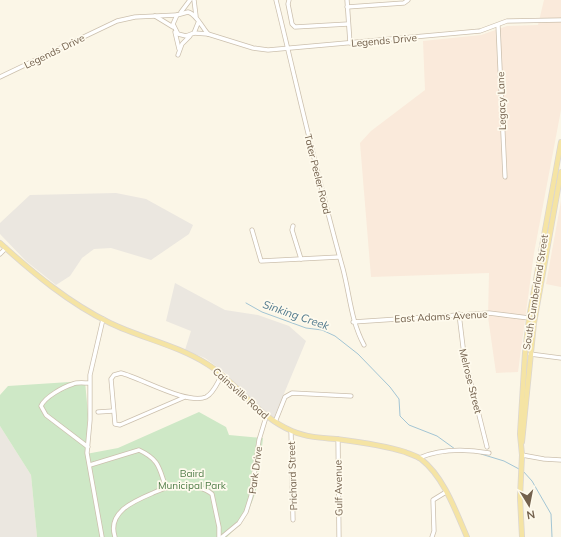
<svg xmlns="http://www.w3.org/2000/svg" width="561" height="537" viewBox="0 0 561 537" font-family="Mulish,sans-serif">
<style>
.commercial{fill:#faeadb}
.industrial{fill:#ebe7e0}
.green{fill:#cee8c6}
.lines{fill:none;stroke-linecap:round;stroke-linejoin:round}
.stream{stroke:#a3c5d4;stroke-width:1}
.minor-casing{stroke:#ccc0ae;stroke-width:5}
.major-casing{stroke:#dbd6d1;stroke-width:6}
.minor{stroke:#fff;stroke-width:3.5}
.major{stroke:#f5e4a4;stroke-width:4.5}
.labels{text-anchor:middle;stroke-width:3.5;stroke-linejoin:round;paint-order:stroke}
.street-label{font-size:10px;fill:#73614d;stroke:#fefaed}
.park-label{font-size:10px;fill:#507d49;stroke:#fefaed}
.water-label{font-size:11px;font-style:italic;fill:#4c768b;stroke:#fefaed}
</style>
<rect width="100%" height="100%" fill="#fbf6e7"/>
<g class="commercial">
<polygon points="544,0 561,0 561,110 534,253 518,372 496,373 488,317 489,273 371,277 360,143 371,131 425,90 423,41 481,35 507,26 538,25"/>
<polygon points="561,201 561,287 546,284"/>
</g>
<g class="industrial">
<polygon points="116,193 146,199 193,225 189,234 151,260 111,248 94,249 82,258 70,276 56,285 26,261 0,234 0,223 30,195"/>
<polygon points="175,283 225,310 258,315 289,326 306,341 273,420 224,372 205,358 185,350 191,331 166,321"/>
<polygon points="0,426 31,475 37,537 0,537"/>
</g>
<path class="green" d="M85,381L88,414L86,454L118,448L199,412L226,427L229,435L263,438C258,480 260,506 227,537H37L31,475L0,426V395L8,386Z"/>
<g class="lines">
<g class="stream">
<polyline points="246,303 262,312 306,328 322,330 335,336 358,354 390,387 399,399 400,416 409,425 437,436 455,449"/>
<polyline points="462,452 470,452"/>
<polyline points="481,454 504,461 519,469"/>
<polyline points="523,471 532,481 551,514 552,537"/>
</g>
<defs>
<g id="minor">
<polyline points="194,0 196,16"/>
<path d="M276,0C298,90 318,180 343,269C350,296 351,321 364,345"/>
<polyline points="289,0 288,4 292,24 295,27 348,24"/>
<polyline points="347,0 350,43"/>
<polyline points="347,7 404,3 408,0"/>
<polyline points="181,12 190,0"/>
<polyline points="155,16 173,27"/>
<path d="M198,23L194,33L186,36L178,34L173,24L177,15L188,12C196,14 202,27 208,34"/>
<polyline points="498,25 505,177"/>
<polyline points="175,32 179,49"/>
<polyline points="194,33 208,34 253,48 268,50 480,31 507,21 561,20"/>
<polyline points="178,55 182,44 190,36"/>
<polyline points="0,77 117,21 135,17 177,15"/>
<polyline points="293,226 292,230 301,259"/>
<polyline points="252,230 261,261 339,257"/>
<polyline points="0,254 6,248"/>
<polyline points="459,314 464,355 487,447"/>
<polyline points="353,322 489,313 529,318"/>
<polyline points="530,354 561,358"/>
<path d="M185,397L120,425L115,424L111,379L114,375L121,373C141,378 187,405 206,397C214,393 218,381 222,375"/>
<polyline points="98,412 113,411"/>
<polyline points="275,422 285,397 292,393 351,396"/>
<polyline points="291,431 293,520"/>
<polyline points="338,439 339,537"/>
<path d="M88,447L46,415L41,406C45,397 63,387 73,384C77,382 84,383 89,383"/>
<polyline points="522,455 544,459 561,460"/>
<path d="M419,458C440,449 466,449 489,453"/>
<path d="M90,465L139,450C160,460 159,468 166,488"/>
<polyline points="102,537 87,453 90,420 90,375 103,319"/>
<path d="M115,537C107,512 134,501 153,493C162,489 172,484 182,485C191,485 205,488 212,494L219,527V537"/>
<polyline points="222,537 239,523 246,512 251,496 259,440 266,417"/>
<polyline points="432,537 434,531 433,500 446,492"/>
</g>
<g id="major">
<path d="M0,243C33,273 69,303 110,323C141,338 177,345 207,364C238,383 258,417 292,431C306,437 321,438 336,439C359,442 383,445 405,452C410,454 417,456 421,459C444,477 456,512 467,537"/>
<polyline points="522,442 534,323 561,172"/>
<polyline points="522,537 520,497 522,455 520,434 525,353 529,318 561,142"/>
</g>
</defs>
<use href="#minor" class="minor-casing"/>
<use href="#major" class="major-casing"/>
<use href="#minor" class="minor"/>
<use href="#major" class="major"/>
</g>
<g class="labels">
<g class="street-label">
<text transform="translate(384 40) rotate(-5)" y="4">Legends Drive</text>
<text transform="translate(54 51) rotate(-26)" y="4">Legends Drive</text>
<text transform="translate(501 101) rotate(-92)" y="4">Legacy Lane</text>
<text transform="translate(318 174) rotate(76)" y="4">Tater Peeler Road</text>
<text transform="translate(535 292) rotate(-81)" y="4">South Cumberland Street</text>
<text transform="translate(441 316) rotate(-3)" y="4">East Adams Avenue</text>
<text transform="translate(471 381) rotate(76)" y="4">Melrose Street</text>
<text transform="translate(241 393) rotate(42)" y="4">Cainsville Road</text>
<text transform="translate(255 470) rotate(-82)" y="4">Park Drive</text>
<text transform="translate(292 476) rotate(-92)" y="4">Prichard Street</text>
<text transform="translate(338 488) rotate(-91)" y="4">Gulf Avenue</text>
</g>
<g class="park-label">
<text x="192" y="477">Baird<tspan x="192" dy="12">Municipal Park</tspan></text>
</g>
<g class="water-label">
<text transform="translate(296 315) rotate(19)" y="4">Sinking Creek</text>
</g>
</g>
<g transform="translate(529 505) rotate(170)" stroke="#fefaed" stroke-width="3" paint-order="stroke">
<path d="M0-3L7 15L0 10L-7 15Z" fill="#73614d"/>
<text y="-6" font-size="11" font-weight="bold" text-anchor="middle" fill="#73614d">N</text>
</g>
</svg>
